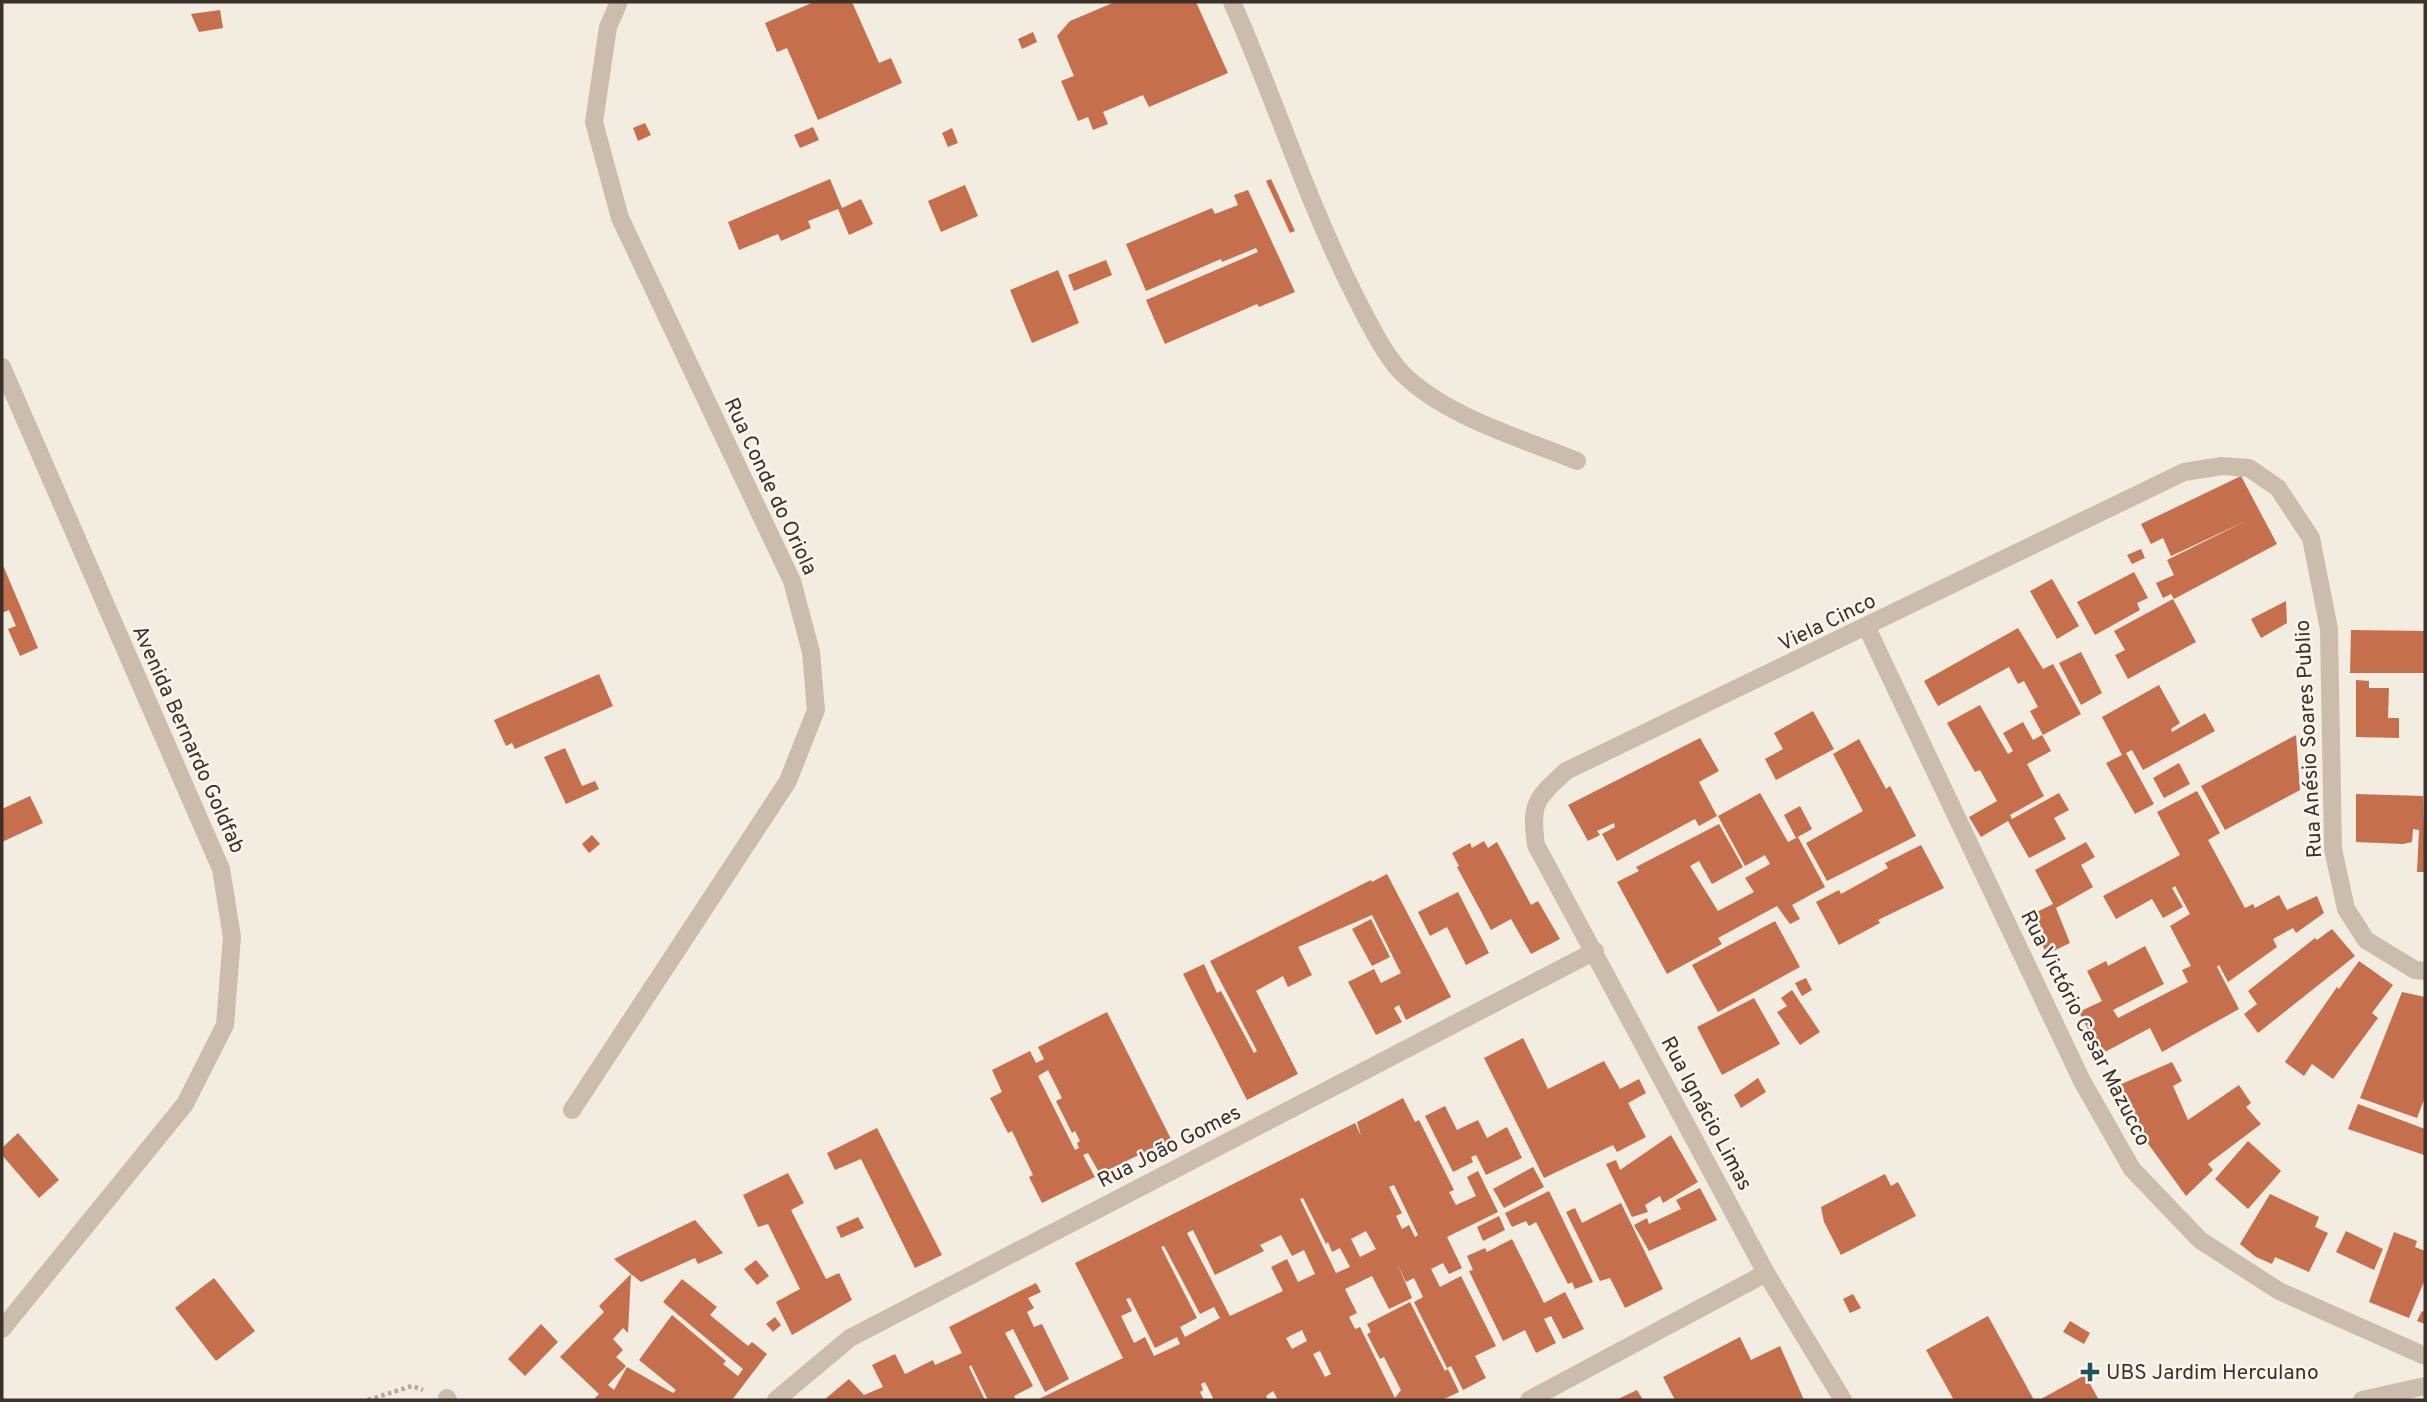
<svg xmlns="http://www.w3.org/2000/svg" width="2427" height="1402" viewBox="0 0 2427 1402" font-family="Overpass,sans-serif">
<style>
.building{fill:#c56f4d;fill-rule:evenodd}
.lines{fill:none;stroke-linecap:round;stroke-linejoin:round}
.path{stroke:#b8a696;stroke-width:4.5;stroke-dasharray:3.5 3.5;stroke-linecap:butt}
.street{stroke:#ccbcac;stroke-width:18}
.poi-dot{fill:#20565c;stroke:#fbf5ee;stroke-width:2.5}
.labels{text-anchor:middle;stroke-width:5;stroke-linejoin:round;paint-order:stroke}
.street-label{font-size:21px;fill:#3a312b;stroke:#fbf5ee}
.poi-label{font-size:21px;fill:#3a312b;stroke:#fbf5ee;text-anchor:start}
</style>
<rect width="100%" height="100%" fill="#f3ece1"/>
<g class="building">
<polygon points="814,2 852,2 879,63 891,58 902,83 818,120 787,48 777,52 765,23"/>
<polygon points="1115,2 1196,2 1228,73 1149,107 1143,95 1103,112 1108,124 1093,130 1088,117 1078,121 1061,81 1074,76 1057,36 1070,21"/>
<polygon points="220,10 223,28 199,32 191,14"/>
<polygon points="1033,32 1037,42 1022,49 1018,39"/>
<polygon points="645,123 651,135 638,141 633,128"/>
<polygon points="813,127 819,140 800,148 794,135"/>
<polygon points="952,128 958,143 948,147 942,133"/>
<polygon points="830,179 842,208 861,199 873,224 849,235 838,209 808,221 811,228 781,241 778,234 739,250 728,222"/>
<polygon points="1271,179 1295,231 1290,233 1266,181"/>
<polygon points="965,185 978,216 941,232 928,201"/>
<polygon points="1248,190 1295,292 1259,307 1257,304 1165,344 1146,300 1258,252 1256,248 1222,262 1221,259 1146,291 1126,244 1212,208 1215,214 1238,205 1234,195"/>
<polygon points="1106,260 1112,275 1074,291 1068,275"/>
<polygon points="1058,270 1079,323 1032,343 1010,290"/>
<polygon points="2241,476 2277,544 2174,599 2171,594 2163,598 2156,583 2174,575 2167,560 2248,520 2171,556 2163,538 2151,544 2141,524"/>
<polygon points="2141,549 2145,558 2132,564 2127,555"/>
<polygon points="2,563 38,648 20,656 8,629 16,626 9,610 2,613"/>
<polygon points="2134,572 2148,598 2137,603 2140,610 2095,635 2077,602"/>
<polygon points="2052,579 2079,626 2057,639 2030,591"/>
<polygon points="2173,599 2196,642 2128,679 2115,655 2125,650 2114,631"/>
<polygon points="2286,601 2287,623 2261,638 2251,619"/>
<polygon points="2018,628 2043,669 2053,664 2081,714 2043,735 2030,711 2038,707 2024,681 2018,684 2009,667 1938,706 1924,681"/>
<polygon points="2351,630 2425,631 2425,673 2350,673"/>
<polygon points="2081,652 2102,693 2081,705 2059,663"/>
<polygon points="599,674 613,706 515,749 512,743 506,746 494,720"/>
<polygon points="2356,680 2369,681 2369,688 2389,688 2388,718 2399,718 2399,738 2356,737"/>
<polygon points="2159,685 2180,723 2171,729 2172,732 2205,713 2215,731 2143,770 2132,750 2126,753 2154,804 2135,814 2106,763 2122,755 2102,717"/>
<polygon points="1980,705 2008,754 2013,751 2003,733 2023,722 2033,740 2042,735 2051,751 2027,764 2044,796 2010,815 2012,819 2059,793 2069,810 2054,818 2066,839 2029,858 2008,821 1981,837 1969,817 1997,801 1980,770 1975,772 1947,723"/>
<polygon points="1813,711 1834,749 1776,780 1765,759 1783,749 1774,733"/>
<polygon points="2296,735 2300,790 2225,830 2201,786"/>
<polygon points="1700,738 1719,771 1699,782 1717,816 1699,826 1695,819 1617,861 1602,834 1615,827 1614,823 1597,831 1600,835 1588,841 1568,805"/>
<polygon points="1859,739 1886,789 1890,786 1916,836 1827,881 1806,843 1863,811 1833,754"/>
<polygon points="565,748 582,786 595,781 599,789 566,804 544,757"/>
<polygon points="2179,763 2190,784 2164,798 2153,778"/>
<polygon points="2197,791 2220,833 2208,840 2245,908 2253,904 2255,908 2279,895 2287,910 2317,896 2324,913 2296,933 2293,928 2273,939 2277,947 2228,982 2219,965 2217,967 2239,1009 2162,1052 2150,1028 2101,1054 2079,1012 2102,1001 2087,971 2106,961 2108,966 2145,946 2164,984 2113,1010 2118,1018 2188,982 2182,970 2191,966 2170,926 2190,914 2175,886 2172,888 2183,907 2163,918 2152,899 2116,919 2103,896 2180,855 2157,812"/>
<polygon points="1760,793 1788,842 1798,837 1825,887 1792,905 1800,919 1790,924 1777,906 1718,938 1722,944 1667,974 1617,882 1639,871 1636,867 1719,824 1743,867 1712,884 1699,861 1690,866 1718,911 1754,892 1745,878 1770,864 1765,855 1745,866 1718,816"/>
<polygon points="2356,794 2423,796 2425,872 2417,872 2419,830 2413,829 2412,842 2403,844 2356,842"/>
<polygon points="30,796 43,823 2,842 2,809"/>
<polygon points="1800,806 1812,829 1796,838 1784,815"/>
<polygon points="592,835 600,844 589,853 582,844"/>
<polygon points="1484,841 1488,848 1497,842 1531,905 1538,901 1560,939 1531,954 1511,919 1491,930 1457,867 1459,866 1452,853 1470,843 1472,848"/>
<polygon points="2086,842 2095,857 2081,865 2093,887 2056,908 2070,943 2047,954 2027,917 2053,904 2035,870"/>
<polygon points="1921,845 1944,888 1878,920 1880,923 1839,945 1816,902 1839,890 1841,894 1888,868 1885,863"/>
<polygon points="1387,874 1451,997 1406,1020 1399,1005 1394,1008 1402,1022 1376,1035 1348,982 1374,969 1381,983 1401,973 1372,915 1298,947 1312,975 1288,987 1283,976 1256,991 1298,1074 1247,1100 1183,974 1204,964 1217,993 1221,991 1254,1053 1257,1051 1210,961 1371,880 1372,882"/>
<polygon points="1458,892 1489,953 1466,965 1447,927 1430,936 1418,912"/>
<polygon points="1371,919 1390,957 1372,966 1352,929"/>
<polygon points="1775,921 1800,967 1718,1012 1692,965"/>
<polygon points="2332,929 2355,956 2258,1033 2244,1014 2257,1004 2248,991 2315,938 2317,940"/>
<polygon points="2359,961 2393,985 2372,1013 2378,1018 2333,1079 2312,1064 2304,1076 2285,1062 2337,987 2339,989"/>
<polygon points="1806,978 1812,990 1802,996 1795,983"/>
<polygon points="1792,990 1820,1032 1800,1045 1777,1012 1787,1006 1781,998"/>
<polygon points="2402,992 2425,997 2425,1097 2417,1118 2360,1098"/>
<polygon points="1754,998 1780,1044 1722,1075 1697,1027"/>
<path d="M1107,1012L1171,1139L1100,1174L1088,1153L1083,1155L1095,1177L1042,1203L1029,1177L1033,1175L1012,1131L1008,1133L990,1098L1002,1092L992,1070L1030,1051L1036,1063L1044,1059L1038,1047ZM1048,1070L1062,1098L1056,1101L1072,1133L1075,1131L1080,1141L1077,1143L1079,1148L1075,1150L1038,1076Z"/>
<polygon points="1523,1038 1548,1089 1604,1061 1620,1089 1639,1079 1646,1093 1628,1103 1646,1137 1617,1152 1613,1145 1544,1178 1484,1058"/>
<polygon points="2172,1062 2182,1081 2173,1086 2188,1120 2239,1085 2251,1103 2246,1107 2261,1124 2208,1164 2213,1170 2186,1196 2141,1134 2117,1086"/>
<polygon points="1758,1078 1766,1092 1741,1108 1734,1095"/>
<path d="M1403,1098L1415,1122L1419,1120L1454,1190L1449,1192L1456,1205L1476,1196L1467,1177L1478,1171L1498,1212L1447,1237L1462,1268L1449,1274L1443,1263L1431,1269L1440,1287L1461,1276L1496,1346L1475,1356L1486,1378L1463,1390L1451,1366L1447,1368L1414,1302L1423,1297L1414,1278L1406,1282L1397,1263L1412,1298L1389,1309L1372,1276L1345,1289L1357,1313L1349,1317L1355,1329L1360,1327L1395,1398L1401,1390L1384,1357L1380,1359L1367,1334L1371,1332L1367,1324L1410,1302L1445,1371L1448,1369L1459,1392L1442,1400H1278L1273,1391L1266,1396L1268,1400H1214L1205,1382L1201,1384L1203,1390L1200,1392L1204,1400H1037L1123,1358L1075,1263L1355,1123L1361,1136L1357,1122ZM1394,1185L1418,1235L1415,1237L1409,1225L1402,1229L1396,1216L1402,1213L1389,1187ZM1303,1198L1326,1244L1328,1242L1332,1252L1340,1248L1350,1267L1336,1273L1300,1199ZM1193,1230L1215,1275L1264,1251L1260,1245L1281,1235L1292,1256L1304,1250L1315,1274L1298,1282L1287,1259L1271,1267L1283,1291L1230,1316L1187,1233ZM1366,1231L1376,1249L1360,1257L1351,1239ZM1164,1246L1200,1314L1214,1307L1220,1318L1185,1337L1180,1327L1197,1318L1161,1247ZM1130,1298L1155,1348L1177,1337L1180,1344L1154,1356L1145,1337L1134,1343L1121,1316L1132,1311L1126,1299ZM1302,1330L1307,1341L1292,1349L1286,1338ZM1320,1351L1331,1374L1325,1377L1313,1354Z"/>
<polygon points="2358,1104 2425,1129 2424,1155 2348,1129"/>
<polygon points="1445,1106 1457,1130 1478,1120 1487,1138 1507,1127 1522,1158 1486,1175 1476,1155 1471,1157 1473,1162 1453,1172 1425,1116"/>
<polygon points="877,1128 942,1255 915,1268 861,1159 835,1170 827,1153"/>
<polygon points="18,1133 59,1180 39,1198 2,1155 2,1148"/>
<polygon points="1671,1135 1698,1182 1663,1203 1660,1196 1645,1205 1648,1212 1632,1217 1606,1164 1616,1160 1620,1170"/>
<polygon points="2248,1141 2281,1171 2248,1209 2215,1179"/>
<polygon points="1533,1167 1544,1187 1504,1208 1493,1189"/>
<polygon points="788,1173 804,1203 791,1210 826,1279 839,1273 852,1300 792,1335 776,1302 800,1289 768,1224 758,1227 743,1195"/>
<polygon points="1885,1174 1891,1186 1898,1182 1916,1216 1841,1255 1824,1222 1821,1207"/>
<polygon points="1700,1188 1717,1220 1649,1251 1634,1225 1647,1218 1649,1224 1681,1209 1676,1200"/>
<polygon points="1549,1191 1593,1282 1575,1289 1572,1282 1568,1284 1536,1222 1529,1226 1526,1221 1512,1227 1505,1213"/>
<polygon points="2270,1194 2319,1217 2315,1227 2328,1233 2309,1272 2275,1257 2272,1264 2256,1257 2240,1244"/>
<polygon points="1621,1203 1663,1289 1625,1308 1610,1278 1600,1281 1566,1212 1575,1208 1582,1223"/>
<polygon points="1499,1216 1505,1230 1483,1241 1477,1227"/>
<polygon points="858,1217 864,1228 841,1238 836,1227"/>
<polygon points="695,1220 723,1253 698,1264 695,1258 641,1282 631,1274 628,1333 623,1328 613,1339 623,1350 616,1357 626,1366 608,1385 614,1390 627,1367 673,1393 676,1390 639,1360 672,1315 726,1361 723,1364 738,1376 743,1369 663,1302 682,1279 717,1307 710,1315 748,1346 752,1342 767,1354 732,1400 593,1400 599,1394 560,1357 604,1312 599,1306 631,1274 614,1259"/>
<polygon points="2346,1231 2383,1249 2374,1270 2336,1252"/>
<polygon points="2394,1232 2417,1241 2415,1247 2425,1251 2425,1279 2409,1318 2369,1302"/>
<polygon points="1512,1239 1544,1303 1565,1292 1584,1329 1563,1339 1551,1316 1544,1319 1556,1343 1536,1353 1525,1330 1503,1341 1469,1271 1473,1270 1467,1256 1485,1248 1487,1252"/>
<polygon points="756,1260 769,1276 757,1285 744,1269"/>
<polygon points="214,1278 255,1331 216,1361 175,1308"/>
<polygon points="1036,1283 1041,1292 1028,1298 1034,1308 1027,1312 1034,1327 1042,1324 1069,1379 1045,1392 1013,1329 1005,1333 1033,1386 1014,1396 1016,1400 988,1400 971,1365 969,1367 985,1400 824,1400 849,1379 864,1395 883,1387 872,1365 895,1354 905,1374 933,1360 935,1365 962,1353 949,1327"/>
<polygon points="1853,1294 1861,1308 1850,1313 1843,1299"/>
<polygon points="2422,1311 2425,1312 2425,1324 2417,1321"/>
<polygon points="1988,1316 2034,1400 1954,1400 1926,1350"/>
<polygon points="775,1317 781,1325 773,1332 766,1324"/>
<polygon points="2070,1321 2090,1333 2084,1344 2063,1332"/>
<polygon points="541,1324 558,1342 525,1376 508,1359"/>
<polygon points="1740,1337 1751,1360 1780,1346 1804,1400 1675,1400 1663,1377"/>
<polygon points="2085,1375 2099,1400 2039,1400"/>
<polygon points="1637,1390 1643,1400 1616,1400"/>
</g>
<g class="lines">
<polyline class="path" points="368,1400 412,1386 423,1390"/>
<g class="street">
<path d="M1232,2C1275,99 1307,201 1355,296C1368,321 1383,353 1402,373C1446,417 1521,438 1577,461"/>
<polyline points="2,367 221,869 232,937 225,1025 185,1104 2,1329"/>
<polyline points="1867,628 2082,1081 2132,1169 2200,1240 2279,1291 2425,1356"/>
<polyline points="572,1110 788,781 816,710 811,652 792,581 620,218 594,122 608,27 619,2"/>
<polyline points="447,1398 448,1400"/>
<polyline points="776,1400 850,1338 1595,951"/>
<polyline points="1529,1400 1766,1273"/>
<path d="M1843,1400L1766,1273L1536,845C1530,803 1536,799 1566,771L2184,472L2222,466L2249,468L2278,488L2311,538L2329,629L2333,849L2346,909L2366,940L2415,970L2425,971"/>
<polyline points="2362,1400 2425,1386"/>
</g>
</g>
<path class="poi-dot" d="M2086.5 1361.5h7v7h7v7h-7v7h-7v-7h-7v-7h7z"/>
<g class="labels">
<g class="street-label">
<text transform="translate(771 486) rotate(65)" y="7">Rua Conde do Oriola</text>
<text transform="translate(1827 622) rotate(-26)" y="7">Viela Cinco</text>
<text transform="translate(189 739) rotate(66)" y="7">Avenida Bernardo Goldfab</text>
<text transform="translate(2308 739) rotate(-93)" y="7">Rua Anésio Soares Publio</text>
<text transform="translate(2086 1028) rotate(63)" y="7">Rua Victório Cesar Mazucco</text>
<text transform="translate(1707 1113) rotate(62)" y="7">Rua Ignácio Limas</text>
<text transform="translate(1169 1146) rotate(-27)" y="7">Rua João Gomes</text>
</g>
<g class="poi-label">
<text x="2106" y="1379">UBS Jardim Herculano</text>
</g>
</g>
<rect width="2427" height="1402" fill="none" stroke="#3a312b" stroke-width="7"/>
</svg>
